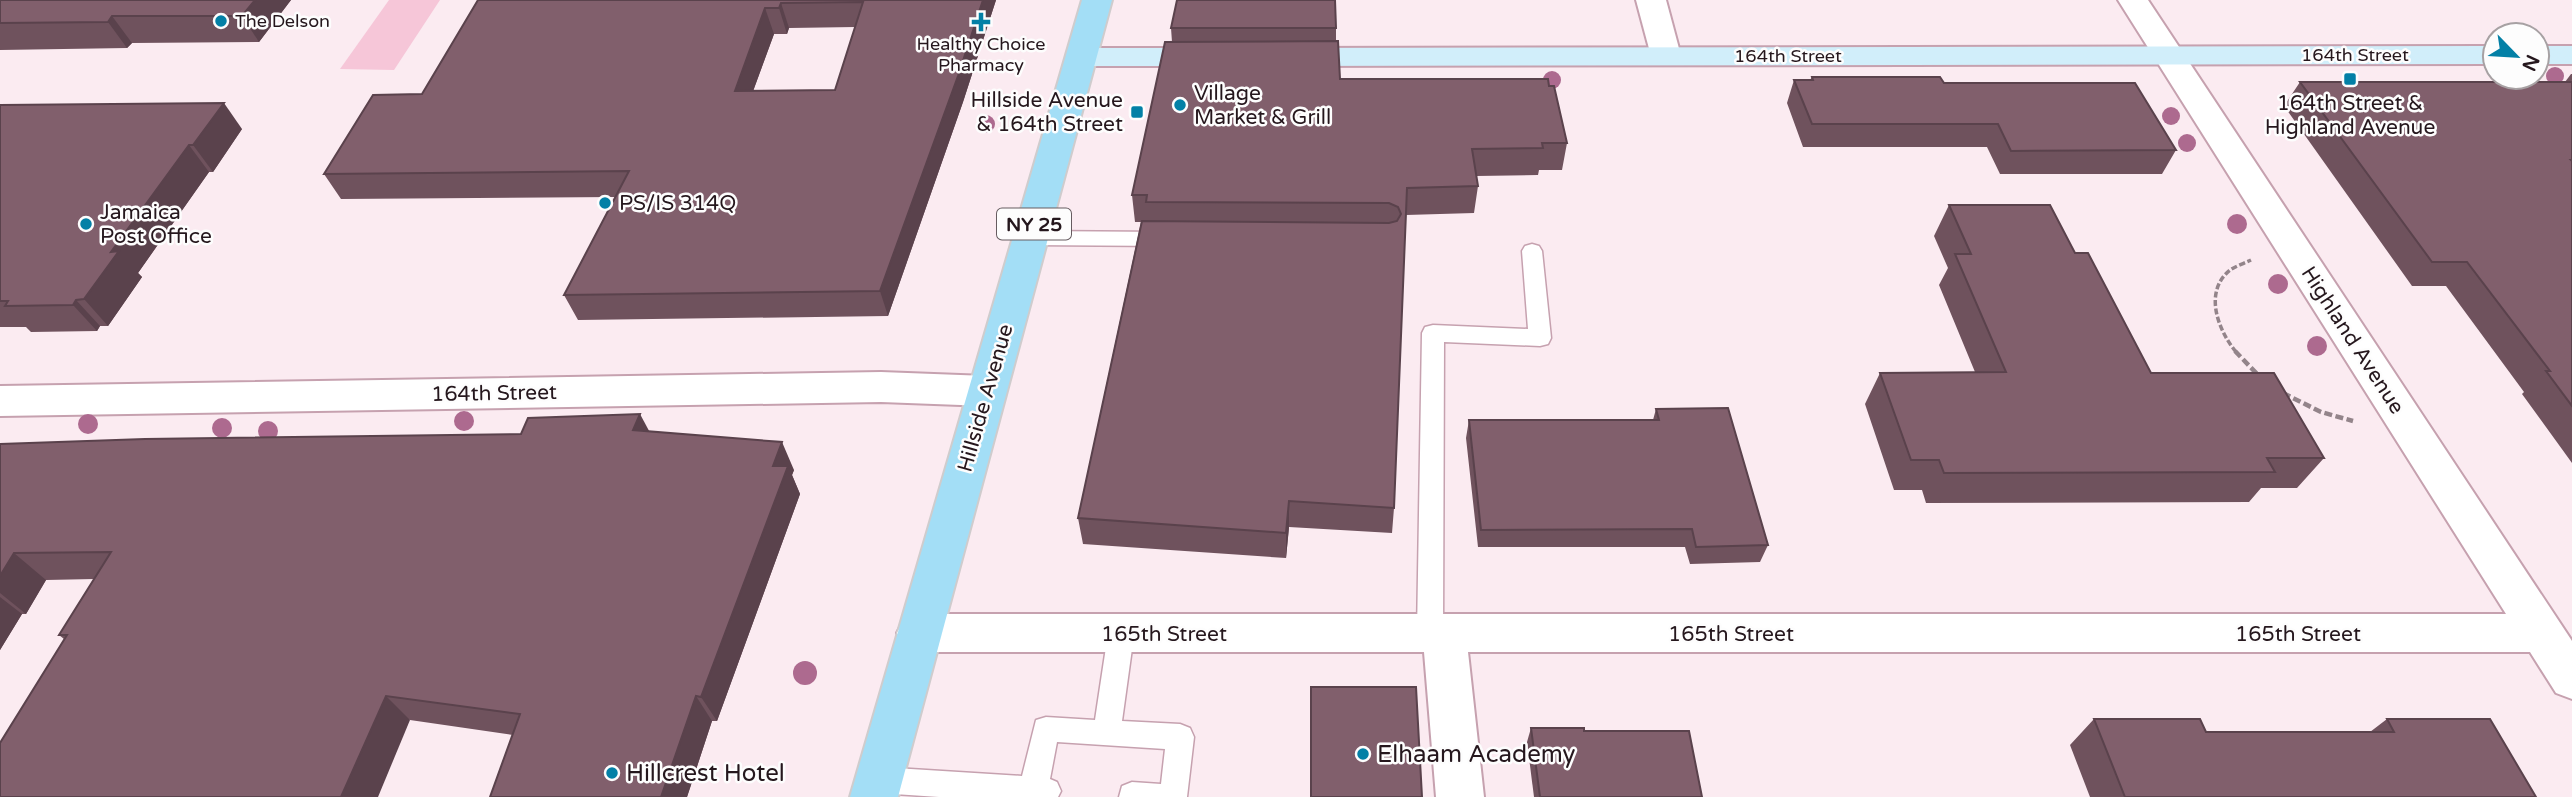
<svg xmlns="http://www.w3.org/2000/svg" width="2572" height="797" viewBox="0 0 2572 797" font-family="'Varela Round',sans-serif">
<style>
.green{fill:#f6c6d8}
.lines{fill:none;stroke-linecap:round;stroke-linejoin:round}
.lane-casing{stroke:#c6a1af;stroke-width:3}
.street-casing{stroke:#c6a1af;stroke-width:4}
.secondary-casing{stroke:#c6a1af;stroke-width:4}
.primary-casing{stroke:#cfcccd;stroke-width:4}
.path-far1{stroke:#93848a;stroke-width:3.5;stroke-dasharray:6 2.5;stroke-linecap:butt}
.path{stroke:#93848a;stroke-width:4.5;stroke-dasharray:8 3.5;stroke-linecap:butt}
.lane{fill:#fff;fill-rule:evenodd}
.street{fill:#fff;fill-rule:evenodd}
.secondary{fill:#d1eefa;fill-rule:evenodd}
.primary{fill:#a3def6;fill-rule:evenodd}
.tree{fill:#ad6a8f}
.wall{fill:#6f525d;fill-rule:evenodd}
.shaded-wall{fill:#5a424c}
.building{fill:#815f6c;stroke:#5a424c;stroke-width:2;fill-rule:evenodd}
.poi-dot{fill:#0380a6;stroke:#fdfdfd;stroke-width:2.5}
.labels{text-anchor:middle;stroke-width:5;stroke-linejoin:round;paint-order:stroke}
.far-poi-label{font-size:18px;fill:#25171d;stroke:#fdfdfd;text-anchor:start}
.far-street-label{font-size:18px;fill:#25171d;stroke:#fdfdfd}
.shield{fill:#fdfdfd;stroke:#665c60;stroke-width:2}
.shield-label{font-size:19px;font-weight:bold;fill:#25171d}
.poi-label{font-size:21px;fill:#25171d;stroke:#fdfdfd;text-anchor:start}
.street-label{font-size:21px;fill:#25171d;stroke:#fdfdfd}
.near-poi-label{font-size:24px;fill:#25171d;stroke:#fdfdfd;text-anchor:start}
</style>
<rect width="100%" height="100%" fill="#fbebf1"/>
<polygon class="green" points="389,0 440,0 394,70 340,69"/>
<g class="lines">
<defs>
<g id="lane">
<polygon points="1030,231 1167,232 1174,234 1177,239 1174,244 1167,246 1030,245 1023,243 1020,238 1023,233"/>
<polygon points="1532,244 1539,246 1542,251 1551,338 1548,344 1540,346 1444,342 1443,634 1439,642 1430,645 1421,642 1417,634 1422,333 1425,327 1433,325 1528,329 1522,251 1525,246"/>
<polygon points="1121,623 1130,626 1134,634 1122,721 1180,724 1190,728 1194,737 1187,797 1119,797 1122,786 1132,782 1161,784 1165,749 1057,742 1050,779 1057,782 1061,791 1058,797 939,797 879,793 869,789 865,780 869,771 879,767 1022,776 1036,720 1046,717 1095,720 1108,634 1112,626"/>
</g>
<g id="street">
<polygon points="1636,0 1666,0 1681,56 1677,63 1666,65 1655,63 1651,56"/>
<polygon points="2118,0 2148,0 2572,641 2572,699 2556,693 2530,652 1468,652 1484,797 1436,797 1424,652 919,652 904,646 897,633 904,620 919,614 2506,614"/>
<polygon points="881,372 987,376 1001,381 1006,391 1001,401 987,406 881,402 0,416 0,386"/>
</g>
<g id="secondary">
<polygon points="2495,46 2495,64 1286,66 1275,64 1271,57 1275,50 1286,48"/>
<rect x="2537" y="46" width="35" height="18"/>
<polygon points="1081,48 1215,48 1226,50 1230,57 1226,64 1215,66 1081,66 1070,64 1066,57 1070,50"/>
</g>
<polygon id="primary" points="1082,0 1112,0 898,797 850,797"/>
</defs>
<use href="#lane" class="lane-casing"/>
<use href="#street" class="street-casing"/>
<use href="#secondary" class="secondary-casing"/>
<use href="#primary" class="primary-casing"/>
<path class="path-far1" d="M2236,352C2218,330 2203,292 2230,270C2236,266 2245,263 2251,260"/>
<g class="path">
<polyline points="2235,351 2259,376"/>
<polyline points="2283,393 2321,412 2353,421"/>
</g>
<use href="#lane" class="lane"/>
<use href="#street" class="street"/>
<use href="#secondary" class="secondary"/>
<use href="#primary" class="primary"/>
</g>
<g class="tree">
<circle cx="2555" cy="76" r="9"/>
<circle cx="1552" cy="80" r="9"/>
<circle cx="2171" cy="116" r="9"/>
<circle cx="986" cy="124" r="9"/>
<circle cx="2187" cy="143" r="9"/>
<circle cx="2237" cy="224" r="10"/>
<circle cx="2278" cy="284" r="10"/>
<circle cx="2317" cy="346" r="10"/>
<circle cx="464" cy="421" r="10"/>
<circle cx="88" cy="424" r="10"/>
<circle cx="222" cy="428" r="10"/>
<circle cx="268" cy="431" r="10"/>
<circle cx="805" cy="673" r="12"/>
</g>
<g class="wall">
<polygon points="0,0 291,0 259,42 132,43 127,48 0,50"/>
<path d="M478,0H996L963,102L888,316L578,320L564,295L615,197L341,199L324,174L422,94ZM855,27L835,90L753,91L774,34H787L789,28Z"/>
<polygon points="1171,28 1336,28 1336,41 1340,79 1549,86 1567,143 1562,170 1539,170 1538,175 1476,176 1478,186 1474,213 1406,215 1394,508 1392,533 1289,527 1286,558 1083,544 1078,518 1141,222 1135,222 1132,195 1172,42"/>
<polygon points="2571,74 2572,74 2572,463 2522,394 2524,392 2446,286 2412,286 2284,106 2300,82 2565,82"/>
<polygon points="1812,77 1944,83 2176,150 2162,174 2000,174 1987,147 1803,147 1787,103 1794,80 1810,80"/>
<polygon points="0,105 242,129 213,172 209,172 138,273 142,277 108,326 100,326 97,331 31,332 26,327 0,327"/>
<polygon points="1949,205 2075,253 2151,373 2324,458 2297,488 2261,488 2249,502 1926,503 1922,490 1894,490 1865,404 1880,373 1975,372 1939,285 1948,268 1934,236"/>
<polygon points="1656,409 1768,545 1760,562 1690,564 1685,547 1478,547 1466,438 1469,420 1653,420"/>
<polygon points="650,432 794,470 792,475 800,494 717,721 712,721 687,797 490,797 513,735 410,720 64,639 59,635 94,579 46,580 26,614 22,614 0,650 0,444"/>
<polygon points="1311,687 1422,797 1310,797"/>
<polygon points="2094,719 2206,732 2370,732 2387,719 2536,797 2090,797 2070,745"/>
<polygon points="1531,728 1584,731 1702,797 1534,797 1527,742"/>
</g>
<g class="shaded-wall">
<polygon points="255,0 291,0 259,42 242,16"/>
<polygon points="983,0 996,0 963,102 888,316 880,291"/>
<polygon points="781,3 789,28 787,34 779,8"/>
<polygon points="765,8 774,34 744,116 735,91"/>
<polygon points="112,16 132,43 127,48 108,22"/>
<polygon points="224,103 242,129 213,172 193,145"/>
<polygon points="189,145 209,172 138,273 142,277 108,326 84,299 111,252"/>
<polygon points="76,300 100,326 97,331 73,305"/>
<polygon points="640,414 655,442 633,430"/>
<polygon points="782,442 794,470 792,475 800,494 717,721 701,697 773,466"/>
<polygon points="1289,501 1289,527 1286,558 1286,533"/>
<polygon points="14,553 46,580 26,614 0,593 0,576"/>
<polygon points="0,597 22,614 0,650"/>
<polygon points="386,696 410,720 378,797 341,797"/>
<polygon points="696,696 712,721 687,797 661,797"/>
</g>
<g class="building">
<polygon points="0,0 255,0 242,16 112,16 108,22 0,23"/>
<path d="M478,0H983L958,76L880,291L564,295L629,171L324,174L373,95L422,94ZM863,2L835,90L735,91L765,8H779L781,3Z"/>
<polygon points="1177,0 1335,0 1336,28 1171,28"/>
<polygon points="1338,41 1340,79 1548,79 1549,86 1554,86 1567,143 1542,143 1543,148 1472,149 1478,186 1407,188 1394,508 1289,501 1286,533 1078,518 1142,221 1389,223 1397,221 1401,214 1398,207 1389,203 1146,202 1147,195 1132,195 1165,42"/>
<polygon points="1812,77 1940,77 1944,83 2135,83 2176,150 2011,151 1998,124 1812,124 1794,80 1813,80"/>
<polygon points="2300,82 2572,82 2572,160 2571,160 2572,161 2572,406 2546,371 2550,371 2467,262 2432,262"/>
<polygon points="224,103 193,145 189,145 111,252 119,251 84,299 76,300 73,305 5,306 8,301 0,301 0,105"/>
<polygon points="1949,205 2050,205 2075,253 2088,253 2151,373 2274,373 2324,458 2267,458 2275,472 1944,473 1939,460 1911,460 1880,373 2006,372 1955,254 1971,254"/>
<polygon points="1728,408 1768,545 1696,547 1692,529 1481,530 1469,420 1659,420 1656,409"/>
<polygon points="640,414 633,430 782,442 773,466 788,466 701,697 696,696 661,797 490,797 520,714 386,696 341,797 0,797 0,743 67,635 59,635 111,552 14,553 0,576 0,444 145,439 521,434 528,418"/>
<polygon points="1311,687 1416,687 1422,797 1311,797"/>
<polygon points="2094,719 2200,719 2206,732 2394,732 2387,719 2490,719 2536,797 2125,797"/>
<polygon points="1531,728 1584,728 1584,731 1689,731 1702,797 1540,797"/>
</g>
<g class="poi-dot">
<circle cx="221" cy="21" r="7"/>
<path d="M977.5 11.5h7v7h7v7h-7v7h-7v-7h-7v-7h7z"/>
<rect x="2343" y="72" width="14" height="14" rx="3.5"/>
<circle cx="1180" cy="105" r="7"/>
<rect x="1130" y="105" width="14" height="14" rx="3.5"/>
<circle cx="605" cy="203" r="7"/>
<circle cx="86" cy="224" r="7"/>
<circle cx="1363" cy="754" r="7"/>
<circle cx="612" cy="773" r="7"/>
</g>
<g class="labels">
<g class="far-poi-label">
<text x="235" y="27">The Delson</text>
<text x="981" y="50" text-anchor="middle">Healthy Choice<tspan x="981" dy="21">Pharmacy</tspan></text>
</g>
<g class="far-street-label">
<text x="2355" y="61">164th Street</text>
<text x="1788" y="62">164th Street</text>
</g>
<rect class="shield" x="997" y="208.5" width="74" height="31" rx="5"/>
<g class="shield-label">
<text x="1034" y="231">NY 25</text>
</g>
<g class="poi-label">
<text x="1194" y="100">Village<tspan x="1194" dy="24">Market &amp; Grill</tspan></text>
<text x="1123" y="107" text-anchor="end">Hillside Avenue<tspan x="1123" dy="24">&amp; 164th Street</tspan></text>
<text x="2350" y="110" text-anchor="middle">164th Street &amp;<tspan x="2350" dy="24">Highland Avenue</tspan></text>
<text x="619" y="210">PS/IS 314Q</text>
<text x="100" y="219">Jamaica<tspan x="100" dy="24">Post Office</tspan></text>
</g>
<g class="street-label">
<text transform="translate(2353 340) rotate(57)" y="7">Highland Avenue</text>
<text transform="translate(494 393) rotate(-1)" y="7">164th Street</text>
<text transform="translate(985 398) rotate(-74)" y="7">Hillside Avenue</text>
<text x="1164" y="641">165th Street</text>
<text x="1731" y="641">165th Street</text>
<text x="2298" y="641">165th Street</text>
</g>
<g class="near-poi-label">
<text x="1377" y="762">Elhaam Academy</text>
<text x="626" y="781">Hillcrest Hotel</text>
</g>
</g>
<g transform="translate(2516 56) rotate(115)"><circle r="33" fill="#fdfdfd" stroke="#a7a1a3" stroke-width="2"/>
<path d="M0-5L12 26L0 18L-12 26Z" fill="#0380a6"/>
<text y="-10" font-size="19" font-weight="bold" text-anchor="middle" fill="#25171d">N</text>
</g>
</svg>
